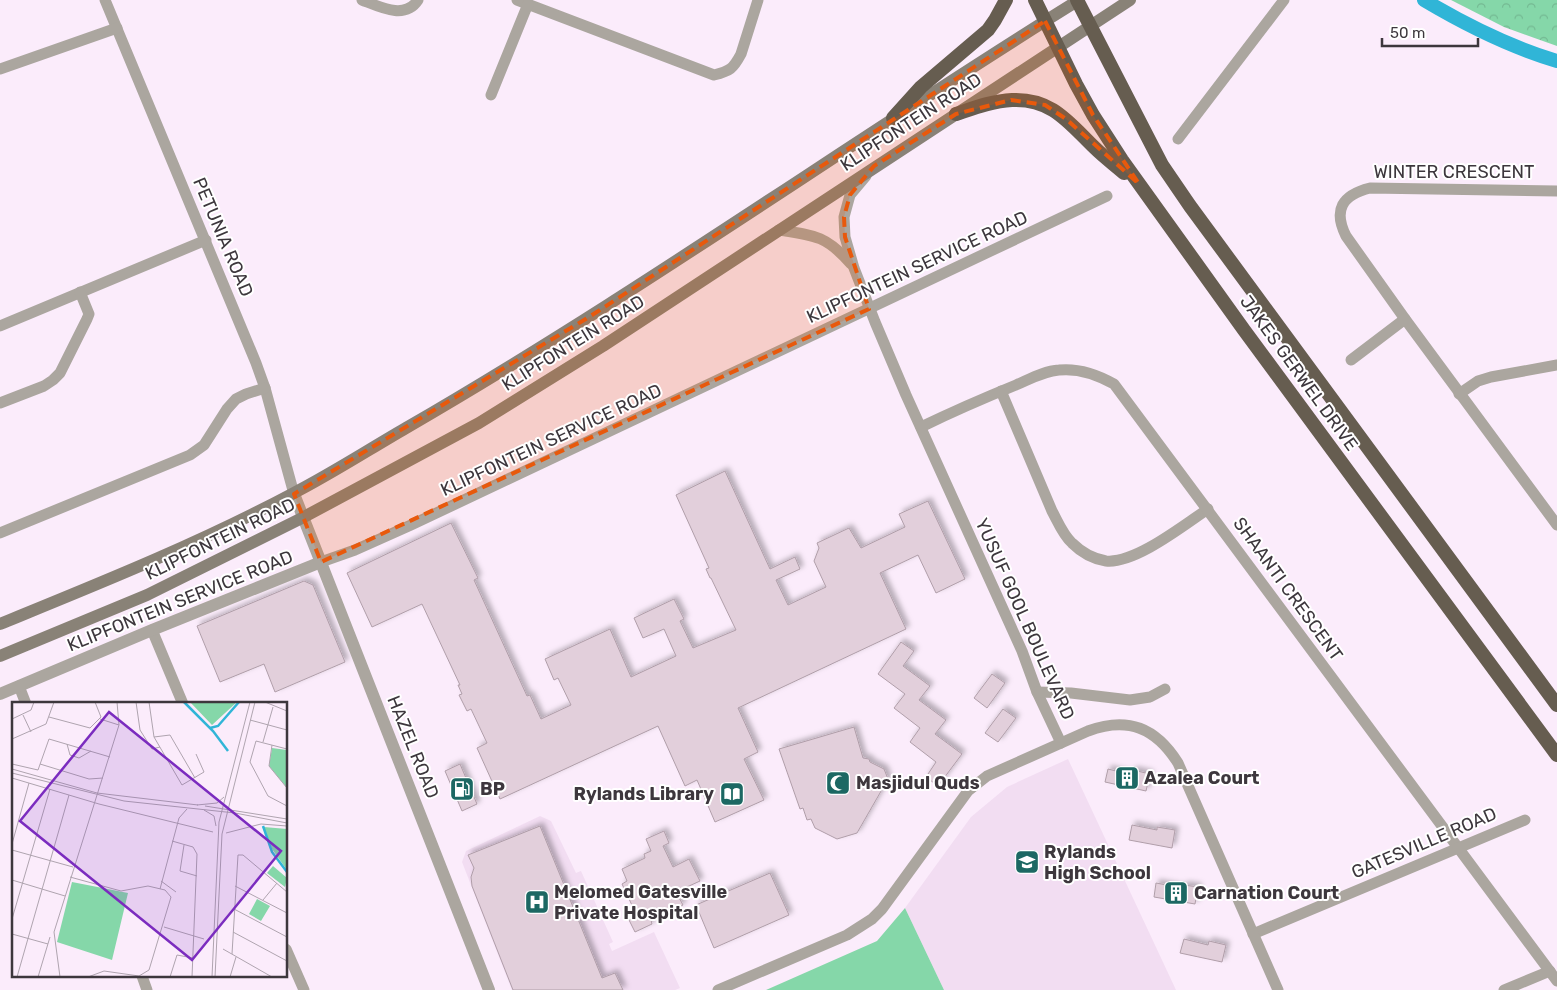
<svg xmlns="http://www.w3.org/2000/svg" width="1557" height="990" viewBox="0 0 1557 990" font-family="Rubik,sans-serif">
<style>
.built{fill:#f2ddf2}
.grass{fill:#85d7a9}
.park{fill:url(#park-crowns)}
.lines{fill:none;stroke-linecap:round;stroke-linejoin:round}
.canal{stroke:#30b5d7;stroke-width:14}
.building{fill:#e2cfdb;stroke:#b09ea9;filter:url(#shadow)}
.minor{stroke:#aba69f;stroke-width:11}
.tertiary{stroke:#aba69f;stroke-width:12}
.secondary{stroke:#898277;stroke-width:12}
.trunk{stroke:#665d50;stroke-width:14}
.marked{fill:#e8590c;fill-opacity:0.2;stroke:#e8590c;stroke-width:4;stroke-dasharray:10 6;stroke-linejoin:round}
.labels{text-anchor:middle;stroke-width:4;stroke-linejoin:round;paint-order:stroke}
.street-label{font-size:18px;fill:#3d373d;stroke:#fff}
.poi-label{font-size:18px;font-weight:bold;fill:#3d373d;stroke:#fff;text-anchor:start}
.inset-river{fill:none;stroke:#30b5d7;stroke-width:2.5}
.inset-road{fill:none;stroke:#afa4af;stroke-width:1}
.view{fill:#7b2cbf;fill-opacity:0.15;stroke:#7b2cbf;stroke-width:2.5}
.inset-edge{fill:none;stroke:#3d373d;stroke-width:2.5}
</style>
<defs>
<pattern id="park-crowns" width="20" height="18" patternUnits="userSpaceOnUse" patternTransform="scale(1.25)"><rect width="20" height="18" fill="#85d7a9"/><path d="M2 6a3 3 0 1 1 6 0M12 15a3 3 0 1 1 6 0" fill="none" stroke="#74b992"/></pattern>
<filter id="shadow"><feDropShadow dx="3.5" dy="-3.5" stdDeviation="2.5" flood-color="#0004"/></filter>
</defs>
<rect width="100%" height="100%" fill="#fbecfb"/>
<g class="built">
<polygon points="1068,759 1176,990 944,990 905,908 971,817 1007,787"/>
<polygon points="540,816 551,821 576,873 581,871 613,942 609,944 612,951 654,932 680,988 675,990 512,990 462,862 466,851"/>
</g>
<polygon class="grass" points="905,908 944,990 766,990 877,941"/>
<polygon class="park" points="1451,0 1557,0 1557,46 1504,27"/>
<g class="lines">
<path class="canal" d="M1424,0C1466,25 1510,47 1557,61"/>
</g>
<g class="building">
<polygon points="725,471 770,569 795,557 800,569 776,580 788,605 826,587 814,561 819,548 817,543 849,528 861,548 905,527 899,514 928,501 965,579 936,593 918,555 880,573 906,629 738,708 758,752 744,759 764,800 715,822 697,780 685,786 658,726 500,799 477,748 487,743 471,709 467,711 459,695 462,694 458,685 460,685 422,604 372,627 347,573 451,523 478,578 474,580 527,696 530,695 541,719 571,705 558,678 554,680 545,659 610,629 631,677 676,656 664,629 643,638 634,618 674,599 684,619 680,621 693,648 736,630 711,578 710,578 706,569 709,568 676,495"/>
<polygon points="304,581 313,585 345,662 275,692 264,664 220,682 197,626"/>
<polygon points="901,642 914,651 903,666 930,686 919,700 946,720 935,734 962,754 938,786 926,777 936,762 910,742 920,728 894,708 905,694 878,674"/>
<polygon points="992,674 1005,683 987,708 974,698"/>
<polygon points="1003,709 1016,718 998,742 985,733"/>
<polygon points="854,727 863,758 869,759 870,762 884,769 888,779 857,833 837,839 815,828 811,819 807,820 803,808 800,809 779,749"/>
<polygon points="460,764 477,804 462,811 445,771"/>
<polygon points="1108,769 1132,775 1133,770 1150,774 1146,791 1105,782"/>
<polygon points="1132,825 1157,830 1157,827 1175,830 1172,848 1129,840"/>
<polygon points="540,826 602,978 615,973 623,990 513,990 472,886 471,877 474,868 468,855"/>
<polygon points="664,831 669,843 663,846 673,867 689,859 700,881 676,892 683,905 651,920 652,924 635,932 629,920 637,916 622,884 627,881 622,869 645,858 644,854 651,851 646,839"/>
<polygon points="770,873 789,915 714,948 696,905"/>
<polygon points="1156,883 1183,888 1184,885 1198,887 1195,904 1154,897"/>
<polygon points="1184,939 1208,945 1209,941 1226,945 1222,962 1180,953"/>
</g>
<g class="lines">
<g class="minor">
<polyline points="105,0 256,363 265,388 294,494"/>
<path d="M362,0C380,7 405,20 418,0"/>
<path d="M517,0L714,75C730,71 733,69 741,54L758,0"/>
<polyline points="0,69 117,28"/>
<polyline points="491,95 528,4"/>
<polyline points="1178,139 1284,0"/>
<polyline points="866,176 850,195 844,217 845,237 854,268 875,322 906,395 1022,651 1037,692 1061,743"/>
<path d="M1557,191L1370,188C1342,195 1333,210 1346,236L1405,319L1557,525"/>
<path d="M779,230C814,235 827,236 851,264"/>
<polyline points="0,326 206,240"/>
<polyline points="1351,360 1405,319"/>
<path d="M1001,391L1052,511C1058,522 1063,535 1072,543C1081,552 1094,559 1106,561C1135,564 1184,525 1208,509"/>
<polyline points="1459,394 1478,381 1491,377 1557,365"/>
<polyline points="0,403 44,386 53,380 60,373 87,319 89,314 80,292"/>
<path d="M921,427C952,412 984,398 1016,385C1030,379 1044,371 1059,370C1078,368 1098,375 1114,384L1557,981"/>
<polyline points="0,533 190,455 204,445 227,409 236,399 246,394 265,388"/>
<polyline points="321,562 355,550 411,525 1107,196"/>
<polyline points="152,630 183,704"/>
<polyline points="19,686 26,704"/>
<polyline points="1037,692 1071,693 1130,700 1150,697 1165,689"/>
<polyline points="1253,934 1525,820"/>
<polyline points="286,949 304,990"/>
<polyline points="142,976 147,990"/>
<path d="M718,990L847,935L872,919L882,909L968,791L987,776L1088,731C1128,716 1156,728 1178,763L1278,990"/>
<polyline points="1504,990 1550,971"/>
</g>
<g class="tertiary">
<polyline points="294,494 489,990"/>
<polyline points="0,694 152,630 321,562"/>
</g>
<g class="secondary">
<path d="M0,624C98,584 198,544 292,494C331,474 368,450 406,428C636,295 853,140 1079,0"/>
<polyline points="0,656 147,595 302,518 479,423 603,346 1130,0"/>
</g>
<g class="trunk">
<polyline points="1035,0 1076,84 1093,115 1122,160 1244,330 1557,755"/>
<polyline points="1077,0 1162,165 1190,206 1557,705"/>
<path d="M956,114C974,108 992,101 1012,100C1052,98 1069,123 1095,148C1104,157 1115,165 1124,173"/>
<polyline points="893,118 921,87 988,30 995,20 1006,0"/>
</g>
</g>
<path class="marked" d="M1045,21L1093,115L1139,184L1066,119L1045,105L1011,100L956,114L874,166L850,195L844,217L845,237L869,309L321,562L294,494L589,317Z"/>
<defs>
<symbol id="building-square" viewBox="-11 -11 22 22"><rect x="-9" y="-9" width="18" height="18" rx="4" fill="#1c6863" stroke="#fff"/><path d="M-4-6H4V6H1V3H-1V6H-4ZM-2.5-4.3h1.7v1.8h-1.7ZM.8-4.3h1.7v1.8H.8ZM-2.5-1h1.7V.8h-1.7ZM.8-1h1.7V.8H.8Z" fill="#fff"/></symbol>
<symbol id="mosque-square" viewBox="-11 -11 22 22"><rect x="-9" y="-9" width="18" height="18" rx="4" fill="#1c6863" stroke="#fff"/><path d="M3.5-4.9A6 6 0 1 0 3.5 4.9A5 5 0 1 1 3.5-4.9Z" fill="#fff"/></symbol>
<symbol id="fuel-square" viewBox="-11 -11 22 22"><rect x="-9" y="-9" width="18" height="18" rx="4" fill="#1c6863" stroke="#fff"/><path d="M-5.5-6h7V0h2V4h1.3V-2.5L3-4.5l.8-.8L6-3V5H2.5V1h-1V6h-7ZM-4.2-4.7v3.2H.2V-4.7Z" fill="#fff"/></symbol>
<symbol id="library-square" viewBox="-11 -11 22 22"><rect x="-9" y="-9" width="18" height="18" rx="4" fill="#1c6863" stroke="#fff"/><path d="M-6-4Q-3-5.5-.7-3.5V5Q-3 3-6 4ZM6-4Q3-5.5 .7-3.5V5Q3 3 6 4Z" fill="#fff"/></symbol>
<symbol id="school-square" viewBox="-11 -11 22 22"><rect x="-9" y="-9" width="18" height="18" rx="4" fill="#1c6863" stroke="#fff"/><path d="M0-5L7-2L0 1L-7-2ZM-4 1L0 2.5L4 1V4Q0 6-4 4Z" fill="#fff"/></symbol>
<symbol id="hospital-square" viewBox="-11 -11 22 22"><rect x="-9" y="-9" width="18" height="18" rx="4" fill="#1c6863" stroke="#fff"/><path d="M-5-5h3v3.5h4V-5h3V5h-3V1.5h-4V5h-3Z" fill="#fff"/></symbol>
</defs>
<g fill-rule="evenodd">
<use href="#building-square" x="1113" y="764" width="28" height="28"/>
<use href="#mosque-square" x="824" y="769" width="28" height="28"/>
<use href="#fuel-square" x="448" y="775" width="28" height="28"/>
<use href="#library-square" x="718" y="780" width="28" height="28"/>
<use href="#school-square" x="1013" y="848" width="28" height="28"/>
<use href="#building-square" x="1162" y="879" width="28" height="28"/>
<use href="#hospital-square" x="523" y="888" width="28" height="28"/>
</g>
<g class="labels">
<g class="street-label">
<text transform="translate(911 122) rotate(-33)" y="6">KLIPFONTEIN ROAD</text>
<text x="1454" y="178">WINTER CRESCENT</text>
<text transform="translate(223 237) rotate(67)" y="6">PETUNIA ROAD</text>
<text transform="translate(917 267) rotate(-25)" y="6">KLIPFONTEIN SERVICE ROAD</text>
<text transform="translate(573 343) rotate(-32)" y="6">KLIPFONTEIN ROAD</text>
<text transform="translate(1299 373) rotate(54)" y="6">JAKES GERWEL DRIVE</text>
<text transform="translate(551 440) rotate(-25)" y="6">KLIPFONTEIN SERVICE ROAD</text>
<text transform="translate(220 539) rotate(-26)" y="6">KLIPFONTEIN ROAD</text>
<text transform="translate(1288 589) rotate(54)" y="6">SHAANTI CRESCENT</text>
<text transform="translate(180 601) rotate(-22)" y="6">KLIPFONTEIN SERVICE ROAD</text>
<text transform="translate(1025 619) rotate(66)" y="6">YUSUF GOOL BOULEVARD</text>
<text transform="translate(413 747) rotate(68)" y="6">HAZEL ROAD</text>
<text transform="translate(1424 843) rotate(-23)" y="6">GATESVILLE ROAD</text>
</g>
<g class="poi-label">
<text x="1144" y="784">Azalea Court</text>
<text x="856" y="789">Masjidul Quds</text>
<text x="480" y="795">BP</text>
<text x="714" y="800" text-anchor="end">Rylands Library</text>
<text x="1044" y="858">Rylands<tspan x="1044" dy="21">High School</tspan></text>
<text x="554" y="898">Melomed Gatesville<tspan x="554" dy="21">Private Hospital</tspan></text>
<text x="1194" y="899">Carnation Court</text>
</g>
</g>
<g transform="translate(12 702)">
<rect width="275" height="275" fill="#fbecfb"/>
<path d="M178,0H225L200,23ZM60,180L116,191L100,258L45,240Z" fill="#85d7a9"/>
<path d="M260,46L275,48V86L257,64ZM252,125L275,127V168L260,147ZM261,164L275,176L273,185L255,171ZM245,197L258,204L249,219L237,212Z" fill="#85d7a9"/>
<path class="inset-river" d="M172,0L201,29L216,49M198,26L206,24L227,0M251,124L260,150L275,170"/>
<path class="inset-road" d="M124,0L128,28L140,47L148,45M137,0L142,35L170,83L192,70L184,52M253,0L275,9M11,13L19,30M37,15L78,26L89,15L83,0M0,17L19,8L22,0M88,17L107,23M238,18L275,28M142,35L158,33L183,76M0,37L34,22L42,0M251,40L261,5M55,42L58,53L67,56L79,49M260,43L257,64L275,86M275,47L244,39L238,60L256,94L275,104M0,62L26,68L37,37L98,55M28,62L77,77L91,76M0,67L85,91L186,103M0,71L112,99L223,111L275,121M0,76L87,102L201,130M185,103L205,101L212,95M193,104L275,117M192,108L202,114L204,124M214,131L249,122L275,124M160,139L181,145L185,152L180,275M0,142L17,81M172,143L168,169L185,174M0,148L61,165M58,175L109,189L136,184L153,188L159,195L137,268L127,274L92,269L76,275M0,178L53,194M149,179L164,190M223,184L275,211M148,187L167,116L175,107M251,198L265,181M222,207L275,235M0,217L38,87M152,225L192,237M221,230L275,259M0,232L36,242M211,247L260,275M220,252L226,153H231L275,190M5,275L57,93M26,275L38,235M48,275L42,230L107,23L105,0M158,275L165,253L181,256M200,275L207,120L238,0M203,275L210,132L243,0M218,275L224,255"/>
<path class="view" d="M97,10L269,149L180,258L8,119Z"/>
<rect width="275" height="275" class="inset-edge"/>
</g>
<path d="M1382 38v8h96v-8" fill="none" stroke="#3d373d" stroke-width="2.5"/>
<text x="1390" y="38" font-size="15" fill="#3d373d" stroke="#ffffff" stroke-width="4" paint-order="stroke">50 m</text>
</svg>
